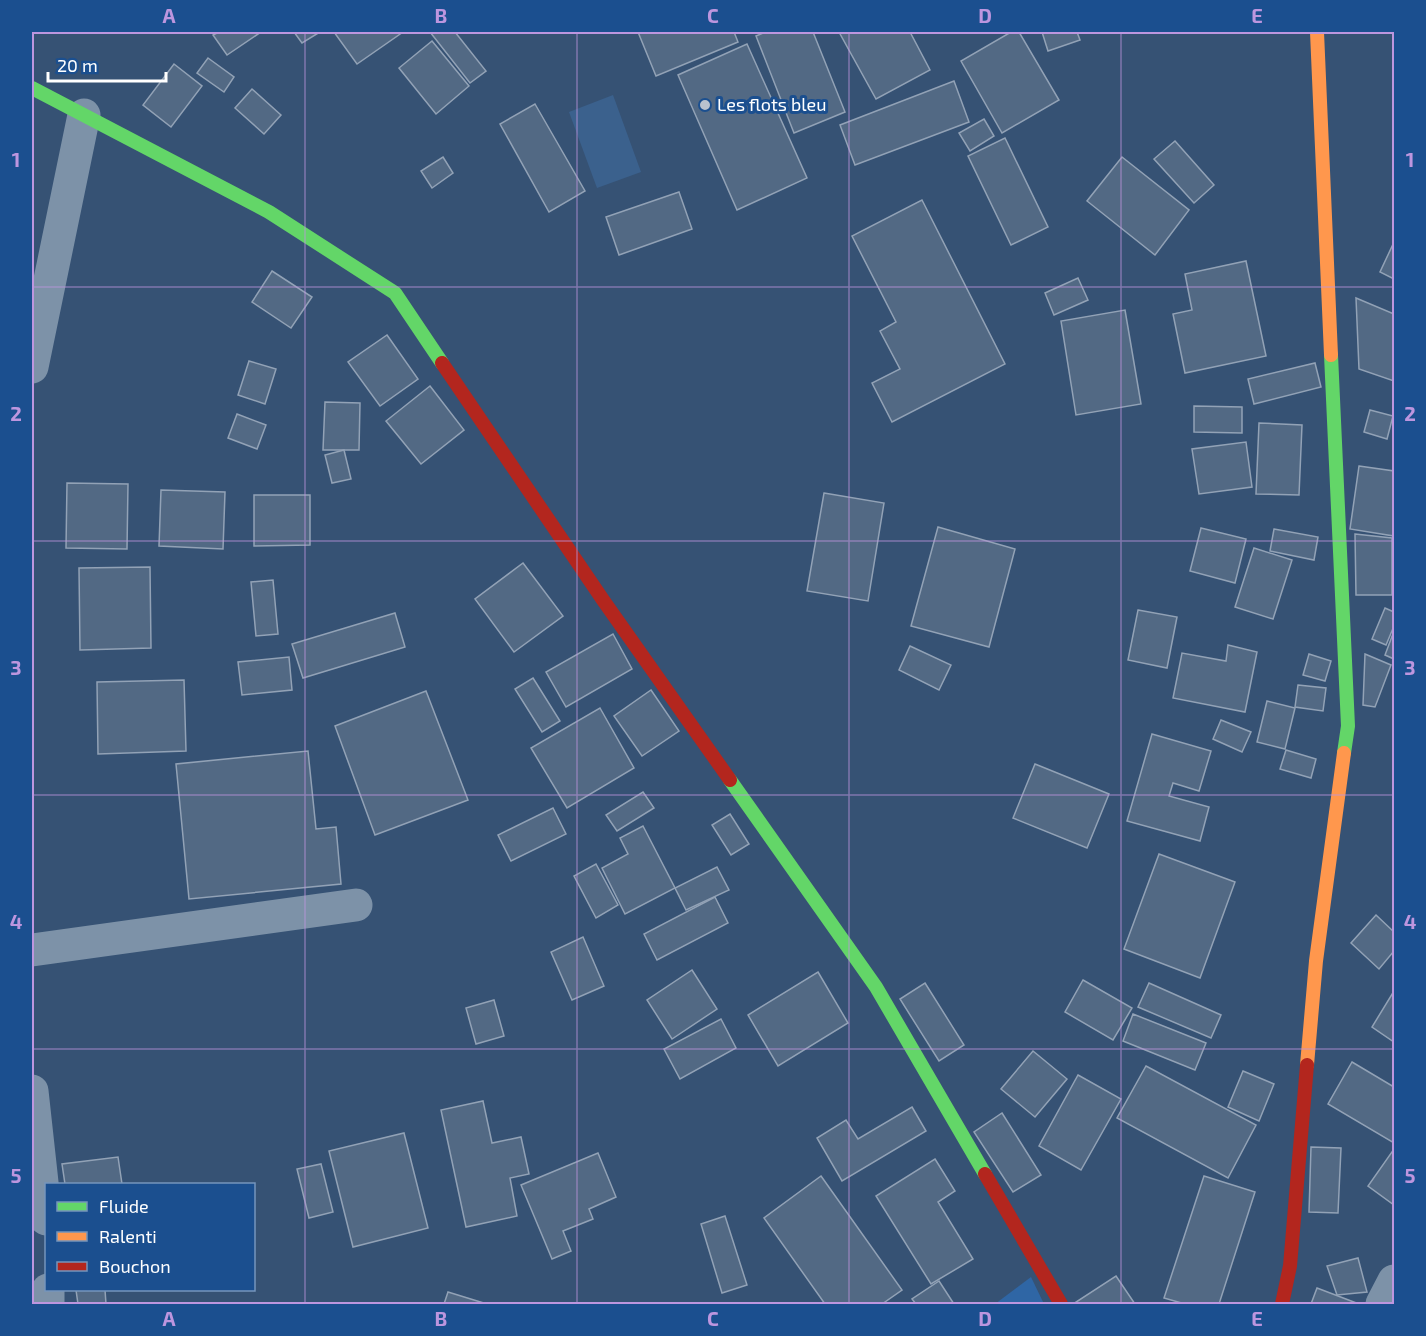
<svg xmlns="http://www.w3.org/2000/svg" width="1426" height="1336" viewBox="0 0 1426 1336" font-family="'Exo 2',sans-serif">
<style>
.green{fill:#2f66a5}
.water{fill:#3b618d}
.building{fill:#526984;stroke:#92a2b6;stroke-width:1.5}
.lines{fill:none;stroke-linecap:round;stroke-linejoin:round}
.street{stroke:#7d92a8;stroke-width:33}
.fast{stroke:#63d668;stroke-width:14}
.slow{stroke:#ff974d;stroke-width:14}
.jam{stroke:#b3261e;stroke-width:14}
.grid{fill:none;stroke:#bd96df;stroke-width:1.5;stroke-opacity:0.55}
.poi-dot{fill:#b9c2ce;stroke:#1b4f8f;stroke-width:2}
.labels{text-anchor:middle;stroke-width:6;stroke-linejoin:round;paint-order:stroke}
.poi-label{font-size:18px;fill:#fff;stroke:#1b4f8f;text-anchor:start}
.neatline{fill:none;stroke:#bd96df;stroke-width:2}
.grid-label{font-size:20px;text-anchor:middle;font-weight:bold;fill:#bd96df}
</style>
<rect width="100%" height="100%" fill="#365274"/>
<polygon class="green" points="1031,1277 1044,1304 995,1304"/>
<polygon class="water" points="613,95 641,172 597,188 569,112"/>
<g class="building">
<polygon points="219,32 261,32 227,55 213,35"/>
<polygon points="294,32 320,32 302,43"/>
<polygon points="334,32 403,32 357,64"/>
<polygon points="430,32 455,32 486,71 470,83"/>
<polygon points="638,32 734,32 738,42 656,76"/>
<polygon points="766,32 813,32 845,112 794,133 756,36"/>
<polygon points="839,32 910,32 930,70 876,99"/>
<polygon points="1011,32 1019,32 1059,100 1002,133 961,61"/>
<polygon points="1042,32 1077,32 1080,40 1048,51"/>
<polygon points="432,41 469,86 436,114 399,68"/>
<polygon points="747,44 807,178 737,210 678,75"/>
<polygon points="208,58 234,77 224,92 197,73"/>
<polygon points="174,64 202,86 171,127 143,105"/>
<polygon points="954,81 969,122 855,165 840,125"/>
<polygon points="252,89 281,115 264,134 235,108"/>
<polygon points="535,104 585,191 549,212 500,124"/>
<polygon points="984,119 994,136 970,151 959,133"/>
<polygon points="1005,138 1048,227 1011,245 968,156"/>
<polygon points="1175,141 1214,185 1194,203 1154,159"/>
<polygon points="443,157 453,173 432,188 421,171"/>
<polygon points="1122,157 1189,210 1155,255 1087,201"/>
<polygon points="679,192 692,229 619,255 606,217"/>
<polygon points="922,200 1005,364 892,422 872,383 900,369 880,331 896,322 852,236"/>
<polygon points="1394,242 1394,279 1380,272"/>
<polygon points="1246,261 1266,356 1185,373 1173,314 1192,310 1185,274"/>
<polygon points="272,271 312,297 291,328 252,302"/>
<polygon points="1078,278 1088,300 1054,315 1045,293"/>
<polygon points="1356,298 1394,314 1394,381 1359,369"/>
<polygon points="1125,310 1141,404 1076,415 1061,321"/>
<polygon points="387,335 418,379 380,406 348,362"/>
<polygon points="249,361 276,369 265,404 238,395"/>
<polygon points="1315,363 1321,387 1254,404 1248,379"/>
<polygon points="430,386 464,430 421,464 386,421"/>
<polygon points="325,402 360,403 359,450 323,450"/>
<polygon points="1194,406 1242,407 1242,433 1194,432"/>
<polygon points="1370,410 1393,416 1387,439 1364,432"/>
<polygon points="237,414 266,425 257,449 228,438"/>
<polygon points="1259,423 1302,425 1299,495 1256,494"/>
<polygon points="1246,442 1252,487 1199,494 1192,449"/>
<polygon points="344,450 351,479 332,483 325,455"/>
<polygon points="1359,466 1394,471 1394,536 1350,529"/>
<polygon points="67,483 128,484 127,549 66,548"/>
<polygon points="161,490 225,492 223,549 159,546"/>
<polygon points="824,493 884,503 868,601 807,591"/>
<polygon points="254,495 310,495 310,545 254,546"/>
<polygon points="938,527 1015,549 989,647 911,626"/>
<polygon points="1201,528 1246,539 1235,583 1190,571"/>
<polygon points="1274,529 1318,537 1314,560 1270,551"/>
<polygon points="1355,534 1392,538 1392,595 1356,595"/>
<polygon points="1254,548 1292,560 1273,619 1235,607"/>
<polygon points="523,563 563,616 514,652 475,599"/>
<polygon points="150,567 151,648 80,650 79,568"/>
<polygon points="273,580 278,634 256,636 251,582"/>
<polygon points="1385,608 1394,612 1394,626 1386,645 1372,639"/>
<polygon points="1138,610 1177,617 1167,668 1128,660"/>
<polygon points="395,613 405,647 303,678 292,644"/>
<polygon points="1394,631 1394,659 1385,655"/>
<polygon points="613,634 632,669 566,707 546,672"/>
<polygon points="1228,645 1257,652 1245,712 1173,698 1182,653 1226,661"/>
<polygon points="910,646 951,665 939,690 899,670"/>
<polygon points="1309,654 1331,661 1325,681 1303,675"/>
<polygon points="1365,654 1391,665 1375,707 1363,705"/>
<polygon points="289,657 292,690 242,695 238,662"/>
<polygon points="533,678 560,721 542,732 515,689"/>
<polygon points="184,680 186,751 98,754 97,682"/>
<polygon points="1298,685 1326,688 1323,711 1295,707"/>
<polygon points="651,690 679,731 642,756 614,716"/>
<polygon points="426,691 468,800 375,835 335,726"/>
<polygon points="1267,701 1295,708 1285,749 1257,742"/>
<polygon points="600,708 634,768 567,808 531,748"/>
<polygon points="1221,720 1251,732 1242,752 1213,739"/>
<polygon points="1152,734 1211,751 1199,791 1173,783 1169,796 1209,807 1200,841 1127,821"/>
<polygon points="1286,750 1316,759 1311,778 1280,769"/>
<polygon points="308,751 316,829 336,827 341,884 189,899 176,764"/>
<polygon points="1035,764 1109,794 1087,848 1013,818"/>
<polygon points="643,792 654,808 617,831 606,815"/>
<polygon points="553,808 566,834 511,861 498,835"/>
<polygon points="730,814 749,844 731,855 712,825"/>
<polygon points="643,826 675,888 625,914 602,868 628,854 620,838"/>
<polygon points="1159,854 1235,882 1200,978 1124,949"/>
<polygon points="596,864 618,905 596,918 574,876"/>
<polygon points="717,867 729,890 686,910 675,888"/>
<polygon points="715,897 728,923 657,960 644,934"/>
<polygon points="1376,915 1394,932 1394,951 1379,969 1351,943"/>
<polygon points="583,937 604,986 572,1000 551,952"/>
<polygon points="692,970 717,1009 672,1039 647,1000"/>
<polygon points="818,972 848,1023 778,1066 748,1015"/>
<polygon points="1083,980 1132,1008 1113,1040 1065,1012"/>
<polygon points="925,983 964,1045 939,1061 900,999"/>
<polygon points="1149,983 1221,1015 1211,1038 1138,1007"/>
<polygon points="1394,991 1394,1042 1372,1027"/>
<polygon points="494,1000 504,1036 476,1044 466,1008"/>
<polygon points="1133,1014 1206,1043 1195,1070 1123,1041"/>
<polygon points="721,1019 736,1048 680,1079 664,1049"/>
<polygon points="1033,1051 1067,1079 1035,1117 1001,1089"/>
<polygon points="1352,1062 1394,1087 1394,1143 1328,1104"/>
<polygon points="1146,1066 1256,1125 1228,1178 1117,1118"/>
<polygon points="1243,1071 1274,1084 1259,1121 1228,1107"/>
<polygon points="1078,1075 1121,1099 1081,1170 1039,1146"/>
<polygon points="483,1101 492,1143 521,1137 529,1174 510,1178 517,1216 466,1227 441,1110"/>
<polygon points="912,1107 926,1131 842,1181 817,1138 846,1120 858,1139"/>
<polygon points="1002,1113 1041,1175 1013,1192 974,1132"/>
<polygon points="404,1133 428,1228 353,1247 329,1151"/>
<polygon points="1311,1147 1341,1148 1338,1213 1309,1212"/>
<polygon points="1394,1149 1394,1205 1368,1186"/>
<polygon points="598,1153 616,1197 589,1209 593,1219 563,1231 571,1251 552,1259 521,1185"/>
<polygon points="118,1157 122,1184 65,1184 62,1164"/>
<polygon points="935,1159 955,1191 938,1202 973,1259 931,1284 876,1196"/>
<polygon points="321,1164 333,1212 309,1218 297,1169"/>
<polygon points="821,1176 902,1290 882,1304 825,1304 764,1218"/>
<polygon points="1204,1176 1255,1192 1219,1304 1185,1304 1164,1298"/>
<polygon points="725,1216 747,1285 722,1293 701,1224"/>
<polygon points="1358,1258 1367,1292 1337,1295 1327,1266"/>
<polygon points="1116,1276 1135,1304 1073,1304"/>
<polygon points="939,1281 954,1304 916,1304 912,1299"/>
<polygon points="1317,1288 1359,1304 1311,1304"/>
<polygon points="76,1290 105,1290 106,1304 78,1304"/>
<polygon points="448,1292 487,1304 444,1304"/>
</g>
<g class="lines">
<g class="street">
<polyline points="32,367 84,115"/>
<polyline points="32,950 356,905"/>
<polyline points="32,1091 46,1219"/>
<polyline points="48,1304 48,1290"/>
<polyline points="1382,1304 1394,1281"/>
</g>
<g class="fast">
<polyline points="32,88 269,212 395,293 442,363"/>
<polyline points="1331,355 1348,726 1344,753"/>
<polyline points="730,780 876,987 985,1174"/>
</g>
<g class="slow">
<polyline points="1317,32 1331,355"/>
<polyline points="1307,1065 1316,961 1344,753"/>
</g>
<g class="jam">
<polyline points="442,363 603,600 730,780"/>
<polyline points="985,1174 1061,1304"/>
<polyline points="1282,1304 1290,1266 1307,1065"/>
</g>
</g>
<path class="grid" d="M305,32V1304M577,32V1304M849,32V1304M1121,32V1304M32,287H1394M32,541H1394M32,795H1394M32,1049H1394"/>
<circle class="poi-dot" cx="705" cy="105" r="6"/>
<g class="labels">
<g class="poi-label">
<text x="717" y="111">Les flots bleu</text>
</g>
</g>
<rect width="1426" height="1336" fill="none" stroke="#1b4f8f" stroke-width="66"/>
<rect x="45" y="1183" width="210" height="108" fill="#1b4f8f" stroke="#7695bc" stroke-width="1.5"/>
<rect x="57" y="1202" width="30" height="9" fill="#63d668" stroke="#7695bc" stroke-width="1.5"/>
<text x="99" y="1213" font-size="18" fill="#ffffff">Fluide</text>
<rect x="57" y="1232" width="30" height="9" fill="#ff974d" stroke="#7695bc" stroke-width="1.5"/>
<text x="99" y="1243" font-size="18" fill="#ffffff">Ralenti</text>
<rect x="57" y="1262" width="30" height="9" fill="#b3261e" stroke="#7695bc" stroke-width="1.5"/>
<text x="99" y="1273" font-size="18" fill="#ffffff">Bouchon</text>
<path d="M48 72v9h118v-9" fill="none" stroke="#ffffff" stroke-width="3"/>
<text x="57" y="72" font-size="18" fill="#ffffff" stroke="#1b4f8f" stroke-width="4.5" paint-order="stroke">20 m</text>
<rect x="33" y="33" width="1360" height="1270" class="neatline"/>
<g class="grid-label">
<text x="169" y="23">A</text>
<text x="441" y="23">B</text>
<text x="713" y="23">C</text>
<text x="985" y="23">D</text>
<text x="1257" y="23">E</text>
<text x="16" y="167">1</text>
<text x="1410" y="167">1</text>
<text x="16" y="421">2</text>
<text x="1410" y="421">2</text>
<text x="16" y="675">3</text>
<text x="1410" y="675">3</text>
<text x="16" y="929">4</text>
<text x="1410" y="929">4</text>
<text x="16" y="1183">5</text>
<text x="1410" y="1183">5</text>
<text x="169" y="1326">A</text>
<text x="441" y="1326">B</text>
<text x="713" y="1326">C</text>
<text x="985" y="1326">D</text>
<text x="1257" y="1326">E</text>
</g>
</svg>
